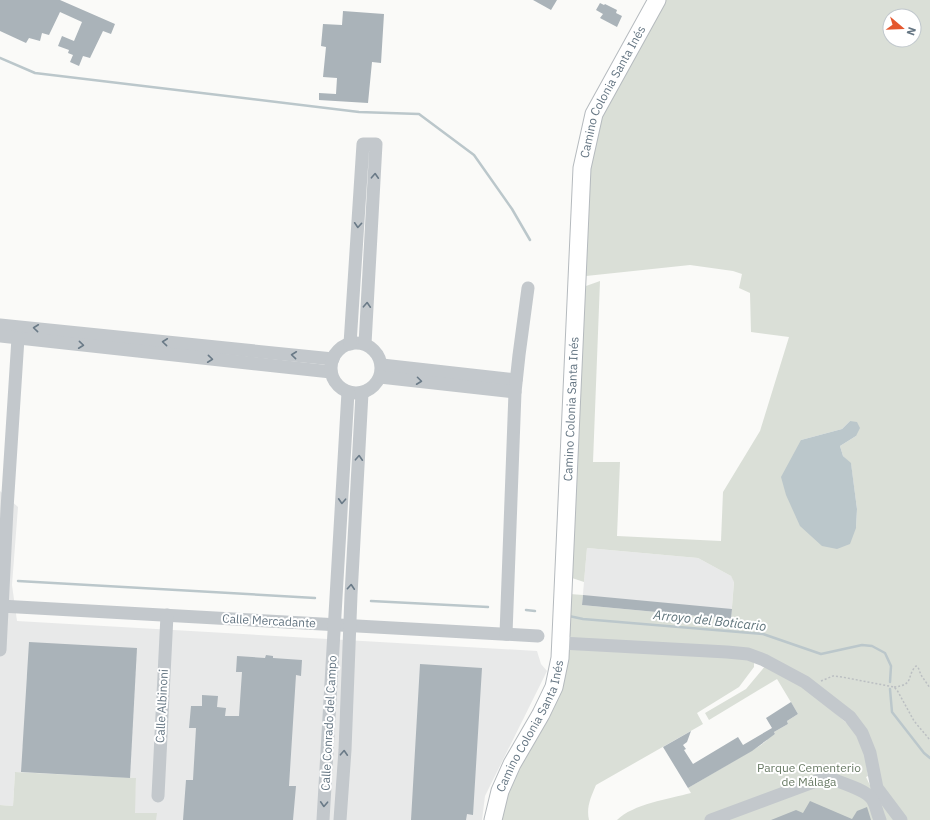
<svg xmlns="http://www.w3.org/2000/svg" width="930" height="820" viewBox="0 0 930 820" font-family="'IBM Plex Sans',sans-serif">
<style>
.built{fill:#e8e9e9}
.green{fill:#dadfd7;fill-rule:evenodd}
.water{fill:#bbc7cb}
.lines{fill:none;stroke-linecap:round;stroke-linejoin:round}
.stream{stroke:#bbc7cb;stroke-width:2.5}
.building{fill:#aab3b9}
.major-casing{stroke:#b5babe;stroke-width:19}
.path{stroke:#bbbfc2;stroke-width:1.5;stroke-dasharray:2 2;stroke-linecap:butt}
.minor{stroke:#c3c8cc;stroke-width:13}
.major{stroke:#fff;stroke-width:17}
.oneway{stroke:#6a7a87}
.labels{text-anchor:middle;stroke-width:4;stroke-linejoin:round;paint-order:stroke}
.street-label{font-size:12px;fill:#657683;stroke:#fff}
.park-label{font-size:12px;fill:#687a64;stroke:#fff}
.water-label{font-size:13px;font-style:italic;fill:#60757c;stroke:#fff}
</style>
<rect width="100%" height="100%" fill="#fafaf8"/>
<g class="built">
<polygon points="0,491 18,507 12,585 17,621 537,651 541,664 547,671 485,796 482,820 156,820 156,813 134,813 136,778 15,772 13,806 0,805"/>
<polygon points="587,548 698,558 731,576 734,581 731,619 582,605"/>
</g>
<g class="green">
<path d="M664,0H930V820H907L883,788L869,736L759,653L574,639L566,634L570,594L583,595L582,605L731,619L734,582L731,576L698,558L587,548L584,582L572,578L581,289L586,286L600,281L593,462H620L617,536L721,541L723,492L760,431L789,337L751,332L750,293L739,288L742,274L733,271L690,265L586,276L583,273L589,174L594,141L603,113ZM890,16H914V40H890ZM850,421L856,436L840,446L843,456L851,464L857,509L856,528L801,440L842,429Z"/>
<path d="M570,648L749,659L754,663V667L739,687L697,713L703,724L596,785C591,797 586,807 589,820H498L502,800L566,653Z"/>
<path d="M766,665L801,684L849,725L857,736L865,755L868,776L866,777L878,802L881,801L896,820H617C633,804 669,799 691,793L688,788L761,745L767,740V739L775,734L774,732L788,724L787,721L798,714L777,679L709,720L705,713L746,689Z"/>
<polygon points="15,772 136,778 135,813 157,813 156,820 0,820 0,805 13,806"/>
</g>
<polygon class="water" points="850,421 857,422 860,428 856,436 840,446 843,456 851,463 857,509 856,528 850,544 837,549 822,546 800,526 786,495 781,477 801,440 842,429"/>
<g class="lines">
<g class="stream">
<polyline points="0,58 35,73 359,112 419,114 474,155 512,209 530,240"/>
<polyline points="18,581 315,598"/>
<polyline points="371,601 488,607"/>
<polyline points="526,610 535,611"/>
<polyline points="569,616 583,619 763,634 821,654 862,645 872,646 885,653 891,666 890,682"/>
<polyline points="890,689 892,712 924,753 930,758"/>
</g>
</g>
<g class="building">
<polygon points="0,0 60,0 115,24 111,34 103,31 90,58 83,56 79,66 70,62 73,55 68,53 69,50 58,46 62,36 74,41 82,22 60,12 49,35 42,33 40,41 29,38 26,43 0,31"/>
<polygon points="533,0 557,0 551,10"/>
<polygon points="600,3 604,5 605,4 617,10 616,13 622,16 617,27 600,18 603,14 596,10"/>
<polygon points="343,11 384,14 381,63 372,62 368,103 319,100 319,93 336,94 337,78 323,77 326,47 321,46 323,24 342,25"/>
<polygon points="583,595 732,609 731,619 582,605"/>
<polygon points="29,642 137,648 130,778 21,772"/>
<polygon points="266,655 273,656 273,658 302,660 301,676 296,675 289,786 296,786 293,820 183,820 186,780 193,780 196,728 189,728 191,706 202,706 202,695 218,696 217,707 226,708 225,716 239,716 242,672 236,672 237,656 265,658"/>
<polygon points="420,664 482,668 473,815 467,814 466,820 411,820"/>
<polygon points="791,702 798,714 787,721 788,724 774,732 775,734 752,751 688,788 663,747 691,731 687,742 683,745 686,749 684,750 693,764 738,737 743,745 772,728 766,718"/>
<polygon points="810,801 852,819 857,811 867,807 871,820 771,820 796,810 803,813"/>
</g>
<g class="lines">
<defs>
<g id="major">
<path id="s1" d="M493,820L500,791L512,764L541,714L554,687L560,658L582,168L594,114L657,0"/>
</g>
</defs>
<use href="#major" class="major-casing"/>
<g class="path">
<polyline points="821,681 833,676 842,677 894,687 897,690 914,721 930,740"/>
<path d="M894,687C915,685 906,676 916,666L918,667L921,675L930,688"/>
</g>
<g class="minor">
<polyline points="0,325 333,359"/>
<polyline points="0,336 331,372"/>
<circle cx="356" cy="368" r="25"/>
<polyline points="350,344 363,144 376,144 365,344"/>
<polyline points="382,365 516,380"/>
<polyline points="380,377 515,392"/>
<polyline points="0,606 538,636"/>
<polyline points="506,634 515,392 519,355 528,288"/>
<polyline points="561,643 727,652 748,654 764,660 805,682 850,717 862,733 870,753 877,788 901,820"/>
<polyline points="0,650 7,509 18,338"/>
<polyline points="158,796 167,615"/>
<polyline points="323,820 348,392"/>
<polyline points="340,820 345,750 351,595 362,393"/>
<path d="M711,820L827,777C838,782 865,789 872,799C876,805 877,813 880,820"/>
</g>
<use href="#major" class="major"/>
</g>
<defs><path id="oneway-chevron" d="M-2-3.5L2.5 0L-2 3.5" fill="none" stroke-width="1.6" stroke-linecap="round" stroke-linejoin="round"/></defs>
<g class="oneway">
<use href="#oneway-chevron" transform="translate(375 176) rotate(-87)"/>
<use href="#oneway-chevron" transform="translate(358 225) rotate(94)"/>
<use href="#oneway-chevron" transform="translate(367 305) rotate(-87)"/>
<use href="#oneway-chevron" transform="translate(36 328) rotate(-174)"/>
<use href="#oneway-chevron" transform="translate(165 342) rotate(-174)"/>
<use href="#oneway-chevron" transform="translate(81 345) rotate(6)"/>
<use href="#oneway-chevron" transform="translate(294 355) rotate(-174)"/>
<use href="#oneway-chevron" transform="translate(210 359) rotate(6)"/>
<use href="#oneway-chevron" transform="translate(419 381) rotate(7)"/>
<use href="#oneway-chevron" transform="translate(359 458) rotate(-87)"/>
<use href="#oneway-chevron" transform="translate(342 501) rotate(93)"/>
<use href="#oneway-chevron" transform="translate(351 587) rotate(-86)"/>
<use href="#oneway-chevron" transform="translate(344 753) rotate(-87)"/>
<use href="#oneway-chevron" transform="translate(324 804) rotate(93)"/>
</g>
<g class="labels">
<g class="street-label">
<text dy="4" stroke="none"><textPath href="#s1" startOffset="750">Camino Colonia Santa Inés</textPath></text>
<text dy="4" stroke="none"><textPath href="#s1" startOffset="426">Camino Colonia Santa Inés</textPath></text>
<text transform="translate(269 621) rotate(3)" y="4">Calle Mercadante</text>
<text transform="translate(162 706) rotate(-87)" y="4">Calle Albinoni</text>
<text transform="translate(329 723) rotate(-87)" y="4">Calle Conrado del Campo</text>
<text dy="4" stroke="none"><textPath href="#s1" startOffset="102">Camino Colonia Santa Inés</textPath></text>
</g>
<g class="park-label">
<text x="809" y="772">Parque Cementerio<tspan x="809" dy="14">de Málaga</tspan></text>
</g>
<g class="water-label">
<text transform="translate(710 620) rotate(6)" y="5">Arroyo del Boticario</text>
</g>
</g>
<g transform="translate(902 28) rotate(109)"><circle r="19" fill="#ffffff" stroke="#c1c8cd"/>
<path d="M0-3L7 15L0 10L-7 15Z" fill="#e4572e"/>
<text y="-6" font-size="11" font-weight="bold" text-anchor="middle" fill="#657683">N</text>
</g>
</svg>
